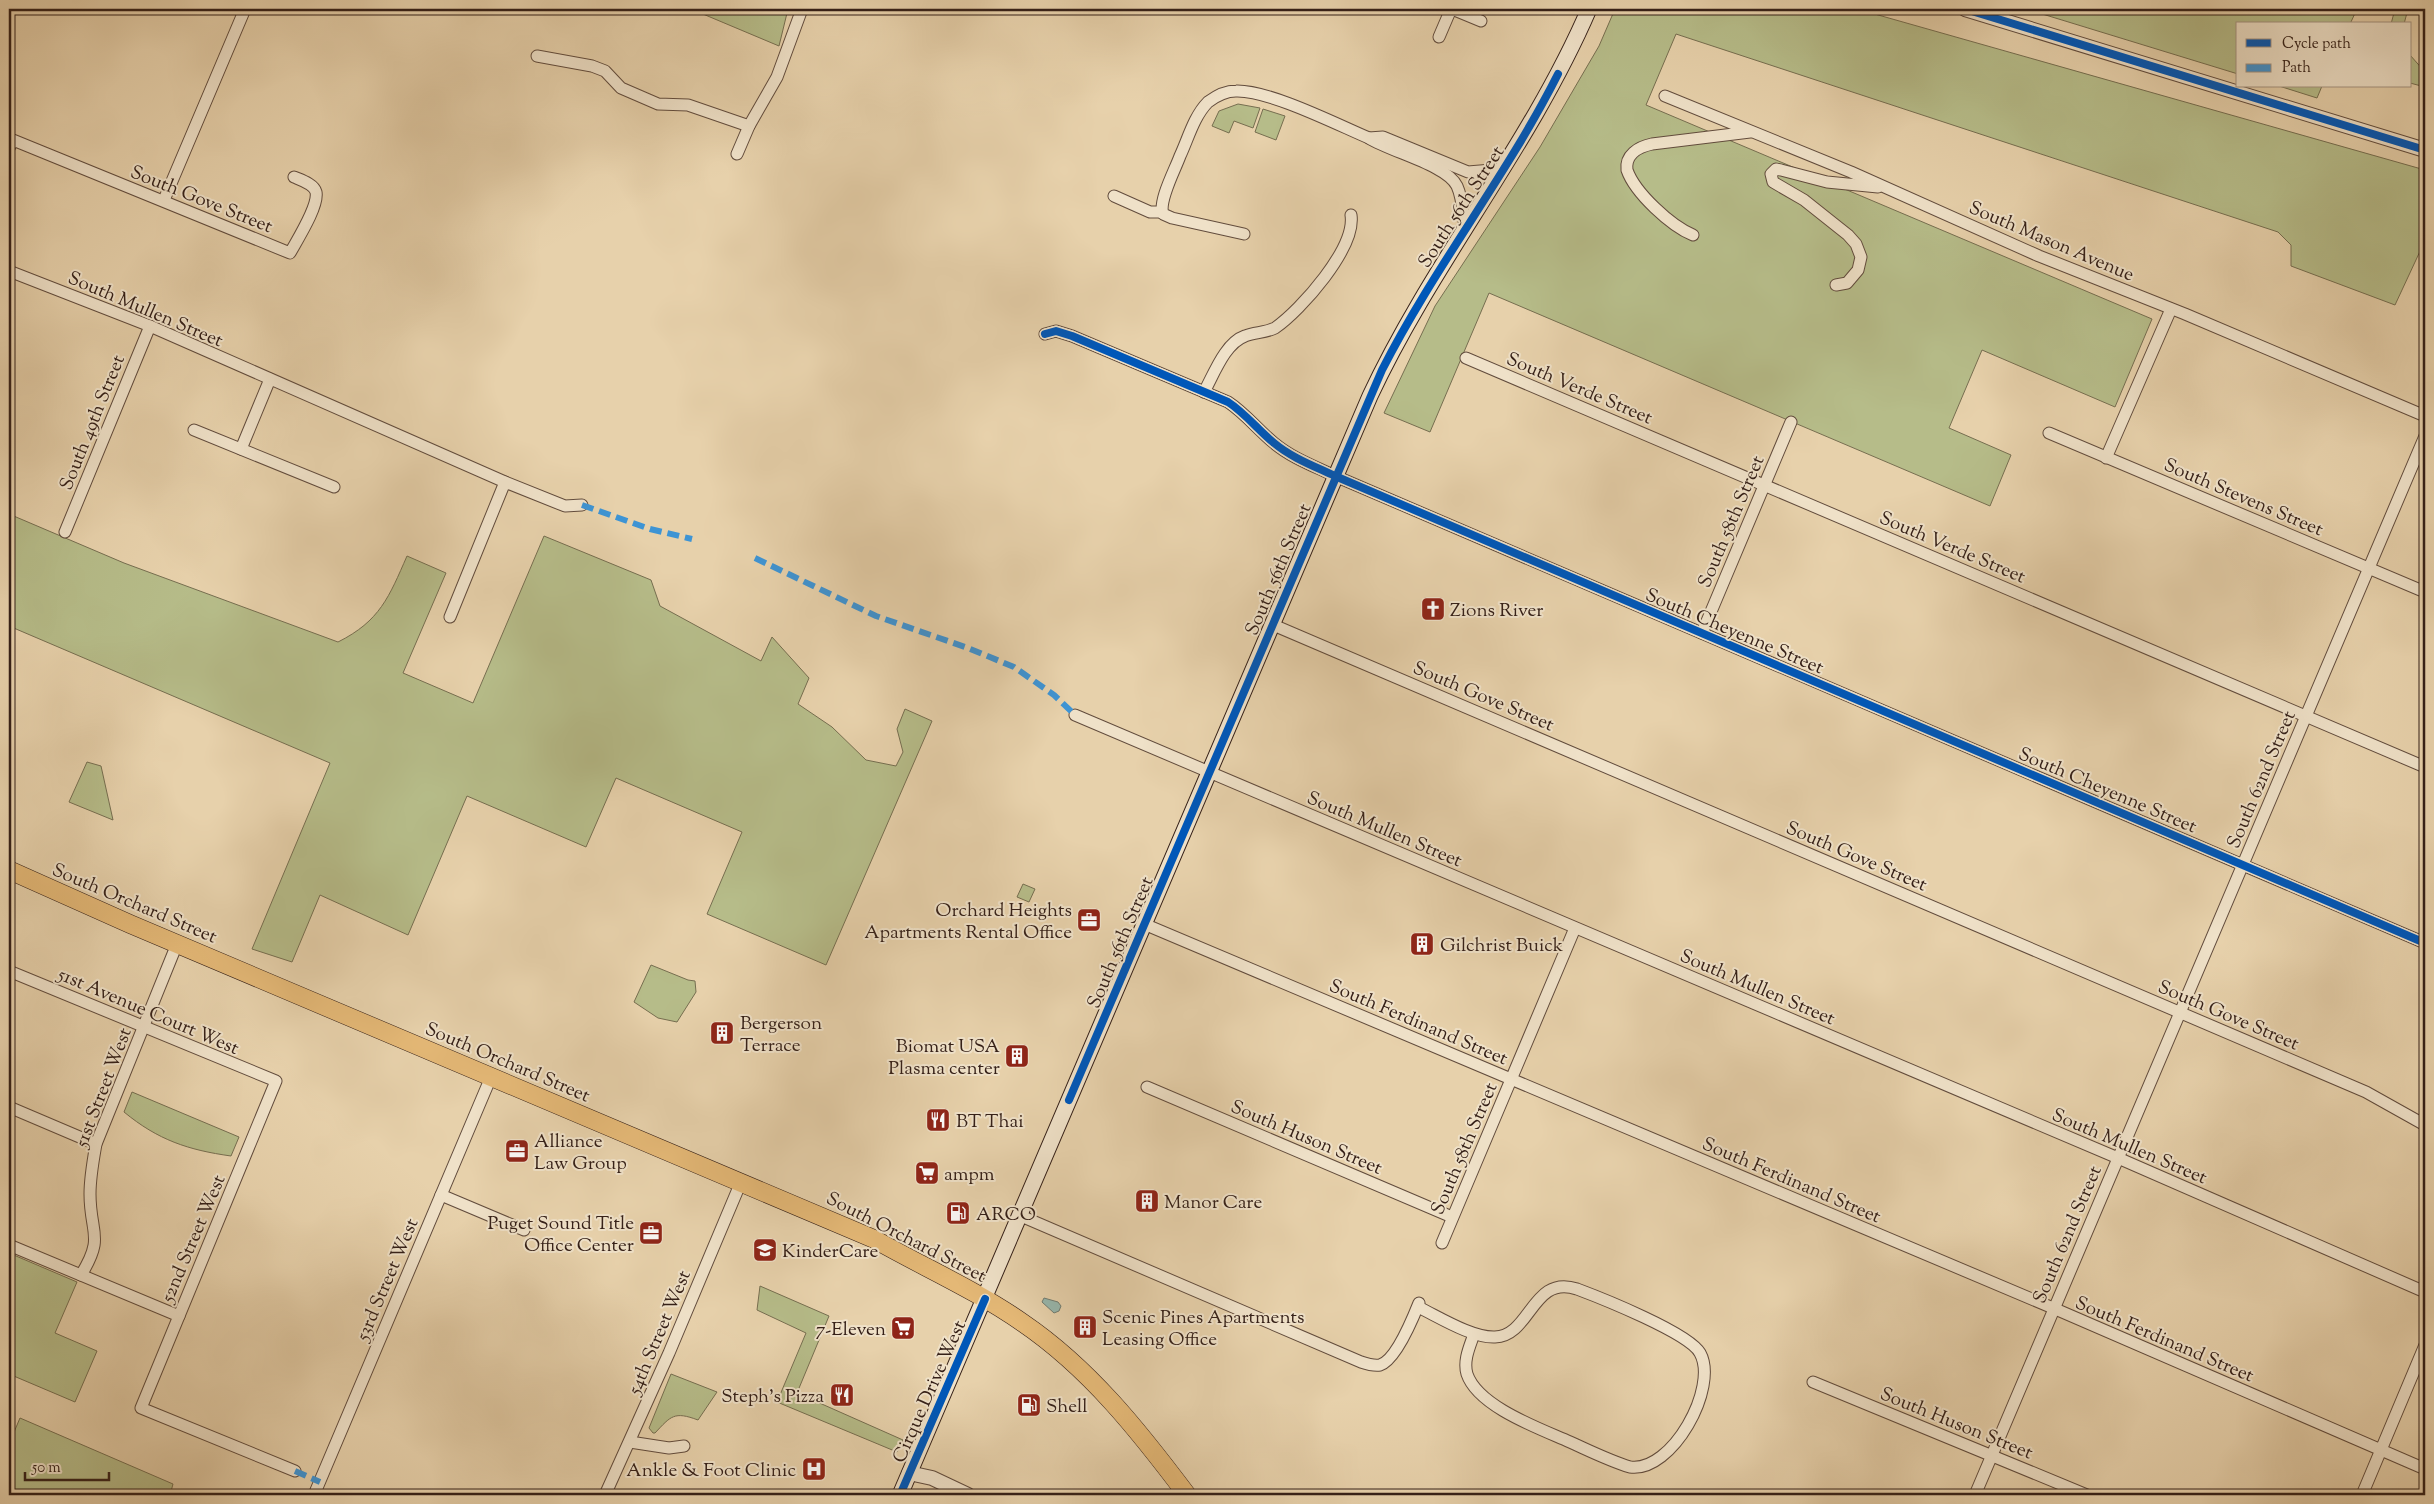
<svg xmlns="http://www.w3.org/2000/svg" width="2434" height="1504" viewBox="0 0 2434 1504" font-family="'Sorts Mill Goudy',serif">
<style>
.green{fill:#b6bc89;stroke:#766e50}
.water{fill:#97b7ad;stroke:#707b71}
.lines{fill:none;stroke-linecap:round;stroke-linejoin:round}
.minor-casing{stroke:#624c3d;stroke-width:13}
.tertiary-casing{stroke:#624c3d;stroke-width:16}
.secondary-casing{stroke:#352018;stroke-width:17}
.primary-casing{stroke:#352018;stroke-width:19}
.minor{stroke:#efe1c8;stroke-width:11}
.tertiary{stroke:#efe1c8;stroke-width:14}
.secondary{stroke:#efe1c8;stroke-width:15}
.primary{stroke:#e4b876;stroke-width:18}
.quiet{stroke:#3e94d4;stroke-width:6;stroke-dasharray:12 6;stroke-linecap:butt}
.cycleway-casing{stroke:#efe1c8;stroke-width:11}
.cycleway{stroke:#0057b8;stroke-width:8}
.labels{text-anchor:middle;stroke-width:4;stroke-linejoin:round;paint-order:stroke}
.street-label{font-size:19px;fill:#352018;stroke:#efe1c8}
.poi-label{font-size:19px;fill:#352018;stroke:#efe1c8;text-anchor:start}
</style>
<rect width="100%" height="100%" fill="#e7d1ab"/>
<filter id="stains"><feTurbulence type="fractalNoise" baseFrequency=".004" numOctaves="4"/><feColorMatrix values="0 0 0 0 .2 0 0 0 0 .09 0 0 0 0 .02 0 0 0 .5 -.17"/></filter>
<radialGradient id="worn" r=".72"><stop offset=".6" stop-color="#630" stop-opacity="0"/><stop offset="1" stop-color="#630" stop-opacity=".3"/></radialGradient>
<g class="green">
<polygon points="691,9 788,9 779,46"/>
<polygon points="1615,9 1857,9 2425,170 2425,248 2422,247 2395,305 2291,266 2291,245 2278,232 1676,34 1646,105 2152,319 2115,407 1982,350 1949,428 2011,455 1990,506 1489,293 1430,432 1384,413 1435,306 1540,147 1599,46"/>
<polygon points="2026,9 2357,9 2350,24 2238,24 2238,74"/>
<polygon points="2395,9 2408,9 2404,24 2391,24"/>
<polygon points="2410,55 2425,72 2425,87 2410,83"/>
<polygon points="2279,86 2322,86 2317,98"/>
<polygon points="1238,104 1260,108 1253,128 1234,121 1229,133 1212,126 1219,111"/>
<polygon points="1263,109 1285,116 1276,140 1255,132"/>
<path d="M9,514L124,563L338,642C380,621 389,597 407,556L446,573L403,673L473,703L544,536L651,580L660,606L761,661L772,637L809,678L798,704L832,727L866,760L896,766L903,752L897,729L905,709L932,721L826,965L707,914L742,832L616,778L586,847L467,796L408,935L320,895L292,962L252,949L330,763L9,626Z"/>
<polygon points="87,762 101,766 113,820 69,802"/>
<polygon points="1023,884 1035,889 1029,902 1017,897"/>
<polygon points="651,965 688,980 695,981 696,992 677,1022 658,1018 634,1002"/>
<path d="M132,1092L239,1137L231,1156C188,1150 158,1140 124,1112Z"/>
<polygon points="9,1253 77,1282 55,1333 97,1351 75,1402 9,1374"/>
<polygon points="760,1286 829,1316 797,1393 903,1440 897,1452 777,1402 806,1333 757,1310"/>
<path d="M671,1374L717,1392L698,1420C674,1411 671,1416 655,1433H653L649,1428Z"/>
<polygon points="20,1418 173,1484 170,1495 9,1495 9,1444"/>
</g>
<polygon class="water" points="1044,1298 1058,1302 1061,1306 1059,1311 1054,1313 1042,1302"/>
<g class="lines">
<defs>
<g id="minor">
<polyline points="1452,9 1481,21"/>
<polyline points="1439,37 1451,9"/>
<polyline points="537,56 592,66 605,71 621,88 658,104 688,105 749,126"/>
<polyline points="1665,96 1851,172 2039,256 2185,314 2425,416"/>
<polyline points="1369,138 1383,137 1468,172 1504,169"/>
<path d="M9,148L13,140L290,253C297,240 319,206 316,192C314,184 301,180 294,177"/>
<polyline points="737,154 749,126 777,77 802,9"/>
<polyline points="1114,196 1150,212 1162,212"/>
<polyline points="164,200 245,9"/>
<path d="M1244,234L1172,218L1163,214C1158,201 1175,170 1180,156C1188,139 1194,116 1208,102C1216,96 1225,91 1236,91C1269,90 1336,124 1369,138C1391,152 1447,165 1457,186C1463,199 1463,215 1465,228"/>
<path d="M1693,235C1671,226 1635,193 1627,170C1625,155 1638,147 1652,144L1750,132"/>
<polyline points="9,271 150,326 505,482 565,506 582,505"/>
<polyline points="1836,285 1847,283 1858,270 1861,257 1856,244 1848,235 1804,200 1773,182 1771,174 1776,169 1781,170 1827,182 1878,187"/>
<path d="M1045,334L1056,331L1072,336L1228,402C1245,413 1258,430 1274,443C1292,458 1314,466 1335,476L2425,943"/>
<polyline points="1466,358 2425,767"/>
<path d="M1204,392C1214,374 1225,343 1245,336C1255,332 1265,333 1275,328C1301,310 1356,248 1351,215"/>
<polyline points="194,430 334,487"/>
<polyline points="2049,433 2425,592"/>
<polyline points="241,449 270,379"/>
<polyline points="2106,458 2171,309"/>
<polyline points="65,532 150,326"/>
<polyline points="450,617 505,482"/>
<polyline points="1271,624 2366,1092 2425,1125"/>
<polyline points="1702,633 1791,422"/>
<polyline points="1075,715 2118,1158 2425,1292"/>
<polyline points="1144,924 2053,1308 2425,1469"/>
<polyline points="9,971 276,1081 141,1408 295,1471"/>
<polyline points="1147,1087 1452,1217"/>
<polyline points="9,1107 96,1144"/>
<polyline points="441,1195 524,1230"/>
<path d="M1021,1216L1361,1362C1367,1364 1374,1366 1380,1365C1396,1360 1413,1318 1419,1303"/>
<polyline points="1442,1243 1575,928"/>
<polyline points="9,1245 179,1316"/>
<path d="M81,1275C105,1236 90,1234 90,1194C90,1177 93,1161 96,1144L177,944"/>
<path d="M1418,1307C1439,1317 1472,1338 1495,1337C1531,1336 1532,1274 1577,1289C1601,1298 1689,1333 1700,1353C1719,1387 1672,1473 1630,1467C1610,1461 1590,1451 1570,1442C1541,1429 1478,1407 1467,1374C1463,1360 1470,1346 1474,1334"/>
<polyline points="1813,1382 2087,1495"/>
<polyline points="630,1442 669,1448 684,1446"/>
<polyline points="314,1495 491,1077"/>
<polyline points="605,1495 669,1353 741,1182"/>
<polyline points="1975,1495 2425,436"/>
<polyline points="2362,1495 2425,1345"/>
</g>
<g id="tertiary">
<polyline points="1965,9 2425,150"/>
<polyline points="909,1473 932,1478 968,1495"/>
</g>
<path id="secondary" d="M900,1495L1370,396C1433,261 1530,146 1589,9"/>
<path id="primary" d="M9,870L130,924L874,1239C923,1267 976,1290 1023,1323C1089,1368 1139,1431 1187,1495"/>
</defs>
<use href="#minor" class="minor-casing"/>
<use href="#tertiary" class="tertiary-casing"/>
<use href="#secondary" class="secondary-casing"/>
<use href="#primary" class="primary-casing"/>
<use href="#minor" class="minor"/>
<use href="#tertiary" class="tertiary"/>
<use href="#secondary" class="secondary"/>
<use href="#primary" class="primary"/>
<g class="quiet">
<polyline points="582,505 650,529 692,539"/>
<polyline points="755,558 876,616 968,648 1014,667 1054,695 1075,715"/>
<polyline points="295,1471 320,1482"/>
</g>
<defs>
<g id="cycleway">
<polyline points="1965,9 2425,150"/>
<path d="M1045,334L1056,331L1072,336L1228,402C1245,413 1258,430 1274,443C1292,458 1314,466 1335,476L2425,943"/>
<path d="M1069,1100L1382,370C1435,266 1506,177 1558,74"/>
<polyline points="900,1495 985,1299"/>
</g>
</defs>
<use href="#cycleway" class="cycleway-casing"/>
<use href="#cycleway" class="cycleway"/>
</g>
<defs>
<symbol id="church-square" viewBox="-11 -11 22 22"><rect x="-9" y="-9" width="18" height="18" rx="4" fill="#8f2418" stroke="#efe1c8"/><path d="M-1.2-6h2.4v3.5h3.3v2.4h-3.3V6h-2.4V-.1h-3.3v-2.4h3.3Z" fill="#fff"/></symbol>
<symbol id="office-square" viewBox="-11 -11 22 22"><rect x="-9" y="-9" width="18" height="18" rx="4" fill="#8f2418" stroke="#efe1c8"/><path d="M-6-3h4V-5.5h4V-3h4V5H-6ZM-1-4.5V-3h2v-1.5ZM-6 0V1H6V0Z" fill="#fff"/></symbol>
<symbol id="building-square" viewBox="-11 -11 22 22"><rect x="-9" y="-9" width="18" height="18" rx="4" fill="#8f2418" stroke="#efe1c8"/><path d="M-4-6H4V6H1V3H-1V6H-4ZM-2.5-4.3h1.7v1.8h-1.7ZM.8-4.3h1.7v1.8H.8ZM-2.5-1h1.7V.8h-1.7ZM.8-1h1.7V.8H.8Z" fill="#fff"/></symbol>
<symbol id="restaurant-square" viewBox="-11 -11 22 22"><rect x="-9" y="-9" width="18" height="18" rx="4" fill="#8f2418" stroke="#efe1c8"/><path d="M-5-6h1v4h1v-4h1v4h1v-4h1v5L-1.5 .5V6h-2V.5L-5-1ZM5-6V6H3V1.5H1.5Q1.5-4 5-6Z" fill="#fff"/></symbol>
<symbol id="supermarket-square" viewBox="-11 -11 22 22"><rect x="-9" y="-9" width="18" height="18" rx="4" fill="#8f2418" stroke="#efe1c8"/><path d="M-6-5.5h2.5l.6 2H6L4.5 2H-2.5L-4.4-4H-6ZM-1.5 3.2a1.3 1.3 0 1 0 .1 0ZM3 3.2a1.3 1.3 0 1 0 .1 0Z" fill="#fff"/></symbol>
<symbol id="fuel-square" viewBox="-11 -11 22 22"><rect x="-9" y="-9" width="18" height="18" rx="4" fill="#8f2418" stroke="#efe1c8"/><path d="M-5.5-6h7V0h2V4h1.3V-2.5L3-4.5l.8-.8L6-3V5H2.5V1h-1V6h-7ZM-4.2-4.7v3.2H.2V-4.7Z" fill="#fff"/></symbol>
<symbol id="school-square" viewBox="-11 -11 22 22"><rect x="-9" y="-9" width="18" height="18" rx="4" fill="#8f2418" stroke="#efe1c8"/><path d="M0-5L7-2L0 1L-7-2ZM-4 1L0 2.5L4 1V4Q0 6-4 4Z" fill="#fff"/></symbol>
<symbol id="hospital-square" viewBox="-11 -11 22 22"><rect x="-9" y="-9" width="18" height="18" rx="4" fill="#8f2418" stroke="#efe1c8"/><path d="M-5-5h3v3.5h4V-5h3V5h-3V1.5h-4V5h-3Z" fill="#fff"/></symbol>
</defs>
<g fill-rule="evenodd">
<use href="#church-square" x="1419" y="595" width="28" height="28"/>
<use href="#office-square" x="1075" y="906" width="28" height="28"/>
<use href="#building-square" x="1408" y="930" width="28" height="28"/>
<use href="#building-square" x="708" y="1019" width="28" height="28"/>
<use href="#building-square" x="1003" y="1042" width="28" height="28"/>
<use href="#restaurant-square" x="924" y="1106" width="28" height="28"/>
<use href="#office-square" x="503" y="1137" width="28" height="28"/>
<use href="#supermarket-square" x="913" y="1159" width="28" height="28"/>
<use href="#building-square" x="1133" y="1187" width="28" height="28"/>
<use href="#fuel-square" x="944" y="1199" width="28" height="28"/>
<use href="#office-square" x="637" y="1219" width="28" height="28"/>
<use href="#school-square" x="751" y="1236" width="28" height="28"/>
<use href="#building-square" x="1071" y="1313" width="28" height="28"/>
<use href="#supermarket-square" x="889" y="1314" width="28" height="28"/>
<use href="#restaurant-square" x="828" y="1381" width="28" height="28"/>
<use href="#fuel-square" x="1015" y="1391" width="28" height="28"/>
<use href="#hospital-square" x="800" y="1455" width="28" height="28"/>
</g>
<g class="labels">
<g class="street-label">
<text transform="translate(202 198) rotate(22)" y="7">South Gove Street</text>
<text transform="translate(1460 206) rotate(-57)" y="7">South 56th Street</text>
<text transform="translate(2052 240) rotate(23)" y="7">South Mason Avenue</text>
<text transform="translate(146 308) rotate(23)" y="7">South Mullen Street</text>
<text transform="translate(1580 387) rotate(23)" y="7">South Verde Street</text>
<text transform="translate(91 422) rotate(-68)" y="7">South 49th Street</text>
<text transform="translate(2244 496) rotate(23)" y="7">South Stevens Street</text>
<text transform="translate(1730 521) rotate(-67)" y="7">South 58th Street</text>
<text transform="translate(1953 546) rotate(23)" y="7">South Verde Street</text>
<text transform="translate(1277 569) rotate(-67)" y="7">South 56th Street</text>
<text transform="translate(1735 630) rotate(23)" y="7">South Cheyenne Street</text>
<text transform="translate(1484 695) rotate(23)" y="7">South Gove Street</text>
<text transform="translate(2260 779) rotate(-67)" y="7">South 62nd Street</text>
<text transform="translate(2108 789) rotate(23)" y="7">South Cheyenne Street</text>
<text transform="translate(1385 828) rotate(23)" y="7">South Mullen Street</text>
<text transform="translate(1857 855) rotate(23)" y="7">South Gove Street</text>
<text transform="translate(135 902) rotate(23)" y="7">South Orchard Street</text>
<text transform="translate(1119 942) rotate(-67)" y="7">South 56th Street</text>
<text transform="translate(1758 986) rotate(23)" y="7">South Mullen Street</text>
<text transform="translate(149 1010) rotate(23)" y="7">51st Avenue Court West</text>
<text transform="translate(2229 1014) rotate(23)" y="7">South Gove Street</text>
<text transform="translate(1419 1021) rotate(23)" y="7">South Ferdinand Street</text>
<text transform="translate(508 1061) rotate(23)" y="7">South Orchard Street</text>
<text transform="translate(102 1087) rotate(-69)" y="7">51st Street West</text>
<text transform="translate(1307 1136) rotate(23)" y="7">South Huson Street</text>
<text transform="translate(2130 1145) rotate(23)" y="7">South Mullen Street</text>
<text transform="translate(1463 1148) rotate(-67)" y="7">South 58th Street</text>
<text transform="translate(1792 1179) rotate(23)" y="7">South Ferdinand Street</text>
<text transform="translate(2066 1234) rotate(-67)" y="7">South 62nd Street</text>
<text transform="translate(907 1236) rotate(27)" y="7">South Orchard Street</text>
<text transform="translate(192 1238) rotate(-67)" y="7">52nd Street West</text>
<text transform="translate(386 1279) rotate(-67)" y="7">53rd Street West</text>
<text transform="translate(658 1332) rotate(-67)" y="7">54th Street West</text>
<text transform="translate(2165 1338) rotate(23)" y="7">South Ferdinand Street</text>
<text transform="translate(928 1391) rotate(-66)" y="7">Cirque Drive West</text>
<text transform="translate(1957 1422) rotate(22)" y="7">South Huson Street</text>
</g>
<g class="poi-label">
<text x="1450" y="616">Zions River</text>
<text x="1072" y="916" text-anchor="end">Orchard Heights<tspan x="1072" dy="22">Apartments Rental Office</tspan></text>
<text x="1440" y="951">Gilchrist Buick</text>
<text x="740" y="1029">Bergerson<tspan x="740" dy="22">Terrace</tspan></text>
<text x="1000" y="1052" text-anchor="end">Biomat USA<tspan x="1000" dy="22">Plasma center</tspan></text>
<text x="956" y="1127">BT Thai</text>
<text x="534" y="1147">Alliance<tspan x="534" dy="22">Law Group</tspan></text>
<text x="944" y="1180">ampm</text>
<text x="1164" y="1208">Manor Care</text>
<text x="976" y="1220">ARCO</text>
<text x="634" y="1229" text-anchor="end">Puget Sound Title<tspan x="634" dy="22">Office Center</tspan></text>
<text x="782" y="1257">KinderCare</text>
<text x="1102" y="1323">Scenic Pines Apartments<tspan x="1102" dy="22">Leasing Office</tspan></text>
<text x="886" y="1335" text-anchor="end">7-Eleven</text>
<text x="824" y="1402" text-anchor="end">Steph's Pizza</text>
<text x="1046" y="1412">Shell</text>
<text x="796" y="1476" text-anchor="end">Ankle &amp; Foot Clinic</text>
</g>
</g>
<rect width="2434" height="1504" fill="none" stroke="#e7d1ab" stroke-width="30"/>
<rect x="10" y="10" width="2414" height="1484" fill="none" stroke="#352018" stroke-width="2.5"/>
<rect x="15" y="15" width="2404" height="1474" fill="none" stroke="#352018"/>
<rect x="2236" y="22" width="175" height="65" fill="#efe1c8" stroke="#a59482"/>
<rect x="2246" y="39" width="25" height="8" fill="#0057b8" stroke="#a59482"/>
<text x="2282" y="48" font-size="15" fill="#352018">Cycle path</text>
<rect x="2246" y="64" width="25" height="8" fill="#3e94d4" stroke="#a59482"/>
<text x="2282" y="72" font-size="15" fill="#352018">Path</text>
<path d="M25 1472v8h84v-8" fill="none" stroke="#352018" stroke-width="2.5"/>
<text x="32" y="1472" font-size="15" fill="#352018" stroke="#efe1c8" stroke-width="4" paint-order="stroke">50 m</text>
<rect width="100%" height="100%" filter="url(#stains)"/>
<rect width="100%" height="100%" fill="url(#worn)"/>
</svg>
